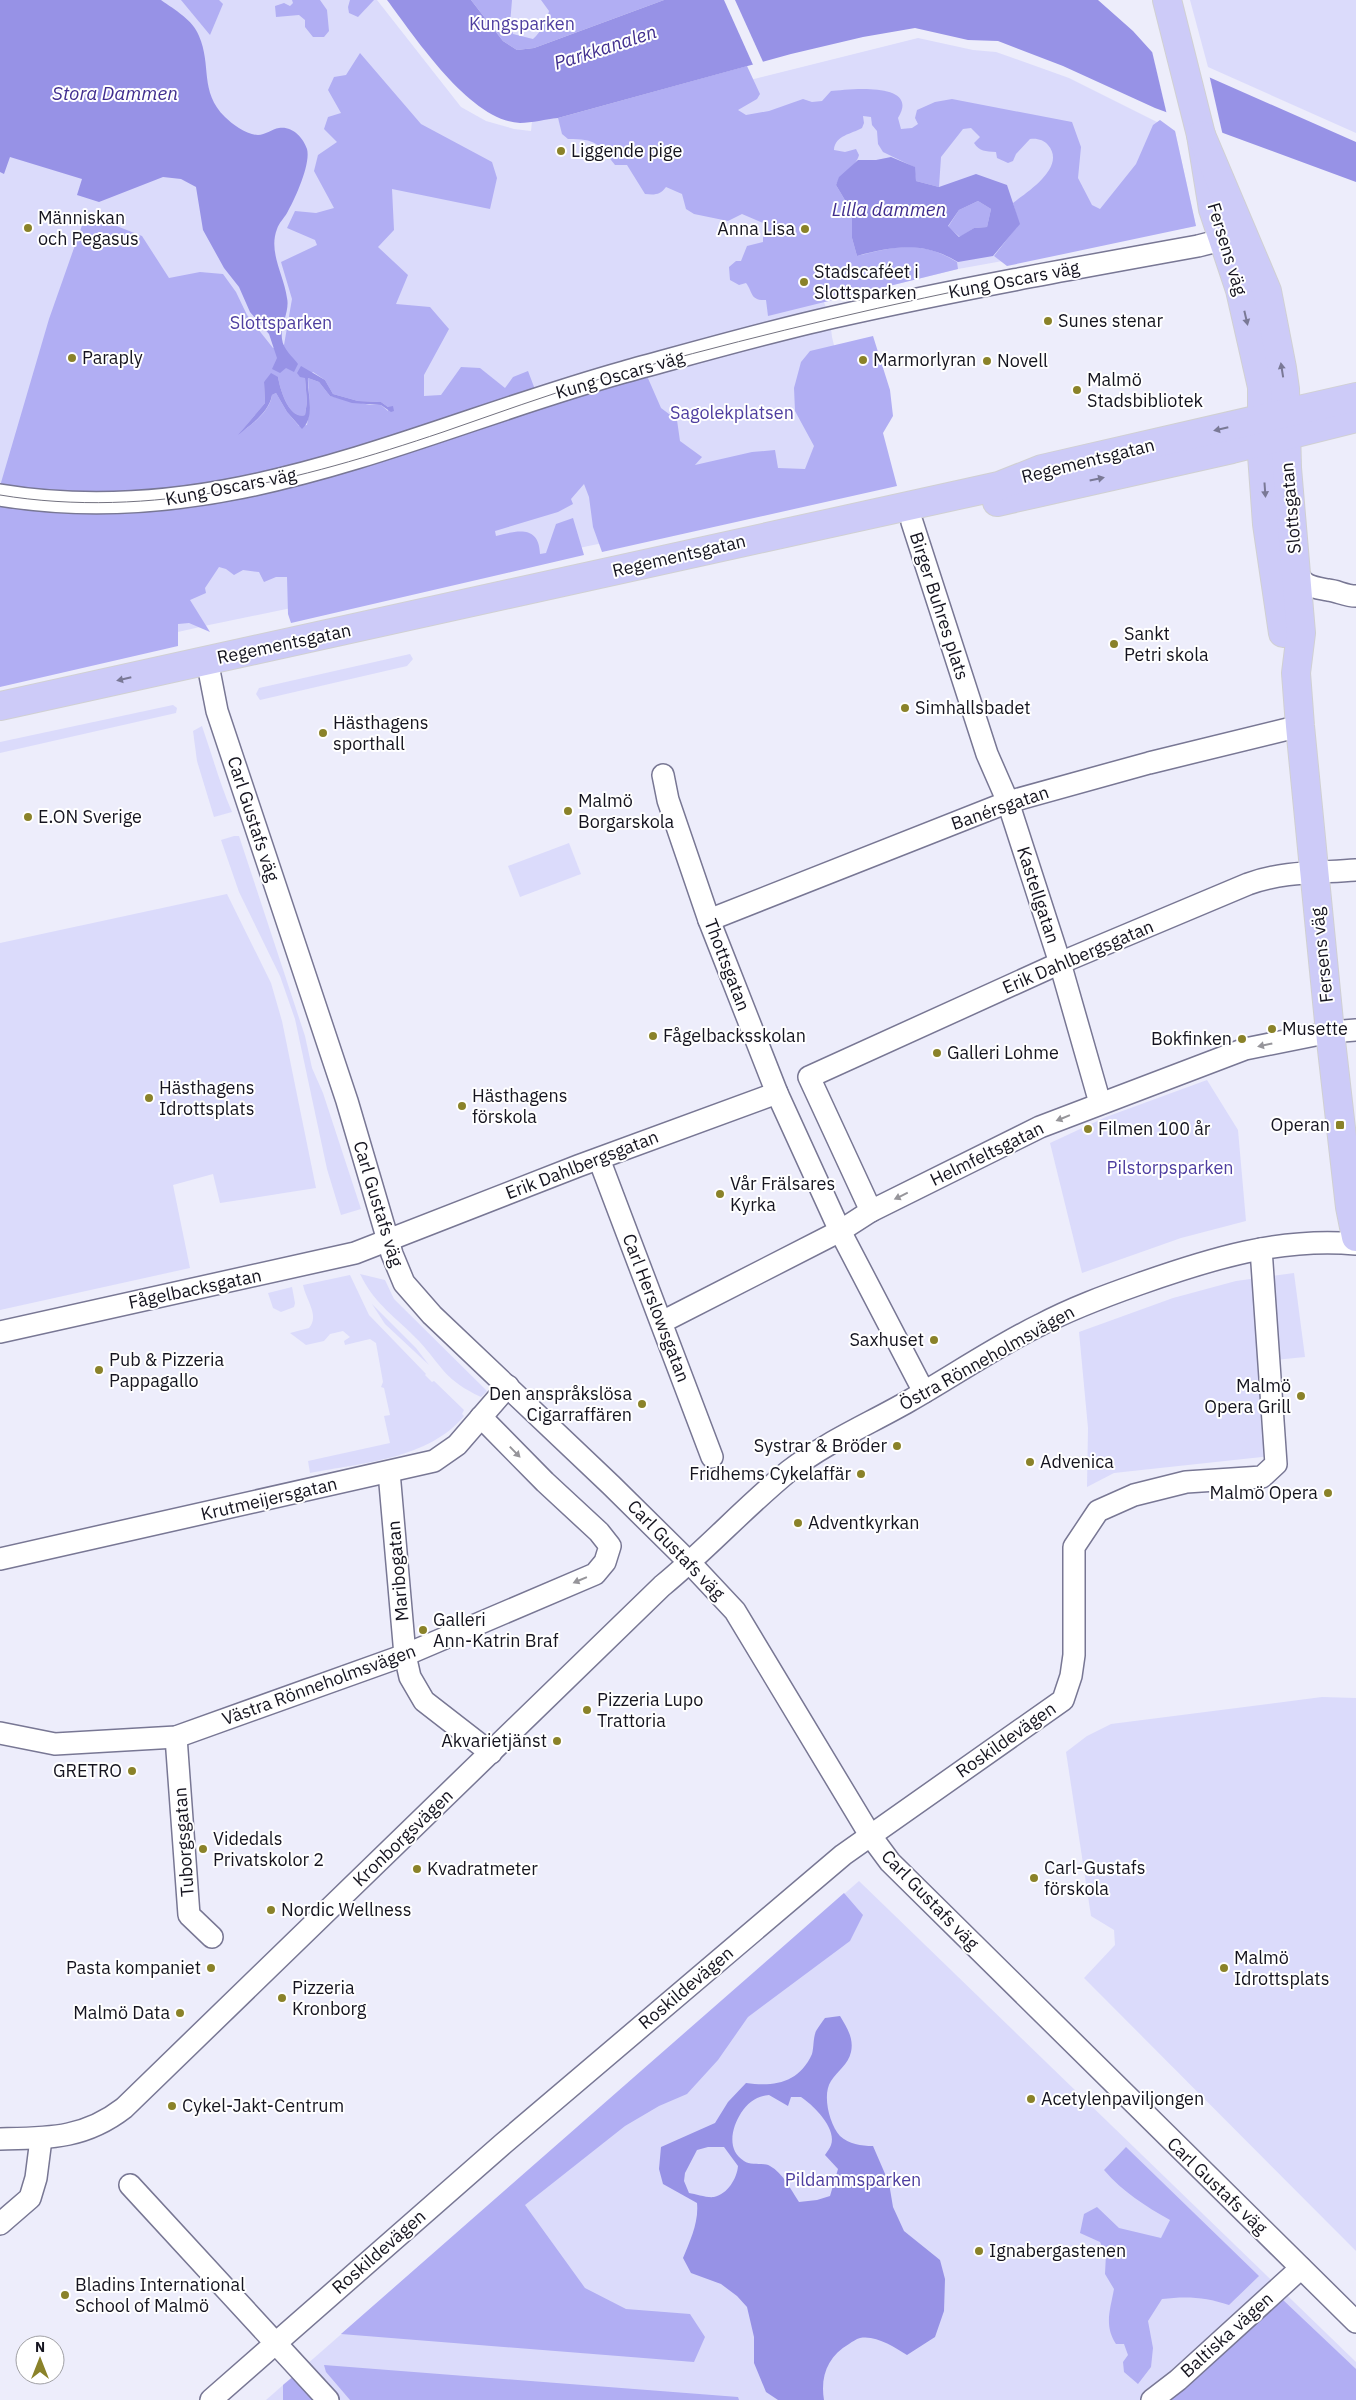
<svg xmlns="http://www.w3.org/2000/svg" width="1356" height="2400" viewBox="0 0 1356 2400" font-family="'IBM Plex Sans',sans-serif">
<style>
.green{fill:#dbdbfb}
.forest{fill:#b1aef3;fill-rule:evenodd}
.water{fill:#9792e6;fill-rule:evenodd}
.pier{fill:#ededfb}
.lines{fill:none;stroke-linecap:round;stroke-linejoin:round}
.minor-casing{stroke:#787794;stroke-width:24}
.major-casing{stroke:#d0d0d2;stroke-width:30}
.minor{stroke:#fff;stroke-width:21}
.major{stroke:#cdcbf8;stroke-width:28}
.tram{stroke:#73727f;stroke-width:1}
.oneway{fill:#7a7996}
.oneway2{fill:#96959a}
.poi-dot{fill:#8a8229;stroke:#fff;stroke-width:2}
.labels{text-anchor:middle;stroke-width:4;stroke-linejoin:round;paint-order:stroke}
.park-label{font-size:18px;fill:#4e3ea0;stroke:#fff}
.poi-label{font-size:18px;fill:#15141f;stroke:#fff;text-anchor:start}
.street-label{font-size:18px;fill:#15141f;stroke:#fff}
.water-label{font-size:19px;font-style:italic;fill:#412e8f;stroke:#fff}
</style>
<rect width="100%" height="100%" fill="#ededfb"/>
<g class="green">
<polygon points="0,0 377,0 461,107 486,121 514,129 531,131 532,121 558,118 561,127 918,38 973,50 996,52 1069,78 1175,131 1196,226 958,269 824,302 830,320 832,337 868,488 209,625 0,672"/>
<polygon points="471,0 664,0 517,50"/>
<polygon points="1190,0 1356,0 1356,133 1208,67"/>
<polygon points="410,654 413,659 407,666 260,700 256,694 259,688"/>
<polygon points="173,705 177,708 176,713 0,753 0,742"/>
<path d="M202,726C212,755 220,784 232,812L214,817L197,761L193,731Z"/>
<polygon points="234,836 239,836 305,1036 312,1068 323,1093 361,1209 341,1215 327,1169 295,1019 280,976 239,892 221,840"/>
<polygon points="569,843 581,874 520,897 508,866"/>
<polygon points="227,894 271,983 282,1021 316,1188 220,1203 213,1174 173,1185 190,1268 0,1310 0,943"/>
<polygon points="1207,1080 1238,1130 1246,1221 1181,1238 1082,1273 1050,1143 1106,1117"/>
<polygon points="1294,1273 1305,1357 1265,1361 1271,1456 1114,1473 1087,1487 1088,1428 1079,1332 1173,1298 1236,1281"/>
<path d="M360,1274L385,1280L394,1299L487,1391L481,1397C445,1380 444,1369 419,1341C396,1317 375,1305 360,1274Z"/>
<path d="M350,1275L369,1315L426,1374L425,1375L432,1382L434,1381L464,1410L462,1414L464,1416C429,1459 361,1463 310,1473L308,1461L390,1443L384,1416L390,1415L384,1388L381,1387L383,1382L376,1343L370,1339L345,1345L344,1341L350,1337L343,1331L330,1334L324,1341L306,1345L290,1333L309,1328C320,1316 306,1300 303,1285Z"/>
<polygon points="292,1287 295,1303 294,1307 281,1312 273,1308 268,1293"/>
<polygon points="372,1304 416,1348 429,1365 385,1324"/>
<polygon points="1322,1697 1356,1698 1356,2251 1084,1978 1115,1945 1114,1930 1091,1916 1066,1752 1087,1736 1111,1724"/>
<polygon points="859,1881 1356,2362 1356,2400 266,2400"/>
</g>
<g class="forest">
<polygon points="181,0 219,0 223,4 210,35"/>
<polygon points="292,0 320,0 327,10 329,31 324,37 313,37 305,27 305,20 299,15 276,17 275,6 284,3 290,6 293,3"/>
<polygon points="350,0 374,0 358,17 349,13 348,7"/>
<path d="M471,0H512L510,24L513,34L533,39C541,32 547,21 549,11L541,0H664L534,48L517,50L503,41Z"/>
<path d="M360,53L421,124L492,162L497,178L490,209L392,189L394,230L378,247L408,275L396,304L430,307L449,329L424,375V396L441,395L461,367L480,368L505,388L513,377L528,371L542,408L647,376L661,408L677,420L680,441L702,457L695,465L752,452L775,450L778,468L805,469L814,446L795,411L794,388L801,362L810,351L873,336L890,390L893,416L883,433L897,486L602,552L593,527L589,497L584,484L571,499L573,504L558,512L495,531L496,536C516,531 539,524 540,554L546,553L556,524L573,518L584,555L291,623L288,614L287,577H276L264,582L259,572L243,570L234,575L226,569L219,567L205,588L206,593L190,600L210,632L189,623L178,624V646L0,687V486L49,319L86,214L142,236L169,278L200,272L223,274L236,292L247,315L273,348L284,345L292,299L281,262L317,245L315,240L287,228L295,211L316,213L334,208L314,171L318,155L337,142L324,129L328,117L341,113L328,90L334,77L346,75ZM313,372L325,380L333,394L358,401L381,402L388,407V411L381,405H370L330,396L319,382L308,378L310,408L307,425L299,426L287,412L276,393L272,395C270,411 253,424 240,433L265,403L264,382L278,377C280,389 289,420 305,415L307,402L305,378Z"/>
<path d="M747,66L760,94L757,99L738,110L746,115L769,111L803,99L812,102L822,101L831,91C849,89 921,81 898,118L901,129L912,128L918,124L915,118L917,110L935,102L952,99L1072,122L1081,147L1078,178L1092,205L1100,209L1136,164L1153,125L1160,120L1175,131L1196,226L1007,266L994,256L1019,224L1013,203C1027,192 1067,167 1048,145C1044,140 1037,138 1030,139L1016,154L1013,161L1008,163L997,158L996,152C985,151 980,152 974,143L980,137L971,128L963,129L941,157L939,187L916,181L914,167L883,152L878,144L877,131L872,125L871,117L863,116L864,123L862,128C852,134 835,135 834,150L845,152L856,149L859,155C856,167 841,173 836,185L852,212V238L857,256C896,246 921,240 957,262L958,269L768,316L766,300C750,301 753,292 746,283L739,285L730,280L729,267L736,261H741L747,246L763,242V223L742,214L728,221L694,214L686,209L682,194L666,187C660,195 655,195 645,194L627,165H615C598,143 596,139 568,139L562,134L558,118Z"/>
<polygon points="978,201 991,209 987,227 974,228 960,237 948,227 959,210"/>
<polygon points="844,1893 863,1915 850,1941 748,2017 718,2060 687,2094 659,2106 625,2126 525,2205 585,2288 626,2309 690,2314 705,2337 694,2362 341,2334"/>
<path d="M1126,2147L1259,2276L1229,2305C1206,2297 1186,2296 1162,2299L1148,2321L1153,2348L1151,2367L1138,2384L1124,2372L1123,2362L1128,2355L1124,2344H1116C1104,2325 1110,2311 1114,2289L1105,2274L1106,2254L1100,2242L1080,2233L1084,2214L1097,2207L1119,2228L1161,2238L1170,2220C1145,2206 1123,2192 1104,2170Z"/>
<polygon points="1282,2299 1356,2369 1356,2400 1162,2400"/>
<polygon points="324,2365 738,2397 739,2400 350,2400 326,2372"/>
<polygon points="295,2375 318,2400 283,2400 283,2385"/>
</g>
<g class="water">
<path d="M0,0H161C175,10 193,20 199,36C212,66 199,91 225,117C232,124 247,135 258,135C265,135 272,129 279,128C292,126 303,137 307,149C311,164 295,199 287,213C284,218 279,223 277,229C268,252 284,275 287,298C290,311 280,326 282,339C283,349 293,357 298,364L294,372L286,368L280,373L272,369L277,358L269,334L250,312L239,287L224,268L203,230L196,187L181,179L163,177L99,202L77,195L82,179L10,157L4,174L0,172Z"/>
<path d="M387,0H471L503,41L517,50L534,48L664,0H1098L1133,31L1152,52L1356,142V182L1155,108L1063,66L998,41L968,40L915,28L863,37L791,54L558,118C546,119 532,123 520,123C470,121 415,37 387,0Z"/>
<path d="M891,157L915,167L916,181L939,187L976,174L1007,185L1020,224L993,256L958,262C923,241 894,246 857,256L852,238V212L836,185L839,177L858,160H876ZM978,201L991,209L987,227L974,228L959,237L948,226L959,210Z"/>
<path d="M301,366L325,380L333,394L358,401L381,402L388,407L393,406L394,411L391,412L381,405L352,403L330,396L319,382L308,378C307,394 316,416 302,429L287,412L276,393L272,395C269,412 252,424 238,435L265,403L264,382L271,373L278,377C280,389 289,420 305,415L307,402L305,378L300,377L297,373Z"/>
<path d="M840,2016C847,2028 854,2038 851,2052C848,2065 838,2070 831,2081C822,2094 829,2124 840,2136C849,2144 861,2146 873,2146L889,2183L893,2207L904,2231L940,2260L945,2279L944,2311L935,2337L907,2355C894,2347 876,2335 860,2338C856,2339 852,2342 849,2344C828,2356 820,2376 824,2400H778L766,2392L754,2363V2337L747,2307L737,2296L721,2284L691,2273L683,2258C690,2241 699,2222 697,2203L663,2184L659,2169L661,2147L715,2123L728,2102L746,2083C774,2087 799,2083 812,2054C814,2047 813,2038 816,2031C819,2026 822,2022 825,2018ZM769,2095L788,2106L791,2097H801C813,2105 837,2128 831,2145C830,2148 827,2152 825,2155L838,2169L830,2196L817,2200L799,2202C791,2190 783,2173 770,2166C763,2162 751,2166 744,2161C726,2150 732,2127 741,2113C748,2102 757,2096 769,2095ZM708,2147H724L738,2166C737,2178 728,2194 714,2197C707,2198 696,2194 689,2193L684,2181L685,2173L697,2150Z"/>
</g>
<g class="pier">
<polygon points="724,0 735,0 764,64 754,67"/>
<polygon points="1151,47 1209,74 1223,136 1167,115"/>
</g>
<g class="lines">
<defs>
<g id="minor">
<path d="M0,495C224,532 416,430 624,372C694,353 763,333 834,317C954,290 1076,268 1198,246L1237,236"/>
<polyline points="912,522 987,754 1008,802 1060,963 1100,1103"/>
<path d="M1296,570C1303,587 1312,587 1328,590C1338,591 1345,596 1356,596"/>
<polyline points="207,660 217,711 347,1101 392,1254 404,1283 432,1315 611,1485 690,1563 735,1611 870,1835 890,1862 1356,2322"/>
<polyline points="663,775 668,800 709,920 777,1093 840,1231 924,1392"/>
<polyline points="709,920 1008,802 1149,763 1300,726"/>
<polyline points="599,1159 712,1457"/>
<path d="M871,1211L809,1077L1060,963L1248,884C1283,871 1319,873 1356,870"/>
<polyline points="662,1322 840,1231 871,1211 1040,1127 1245,1049 1330,1032 1356,1030"/>
<polyline points="0,1332 355,1253 578,1166 777,1093"/>
<polyline points="389,1472 405,1655 410,1677 424,1701 491,1753"/>
<polyline points="0,1559 434,1461 457,1445 508,1386"/>
<polyline points="0,1733 55,1744 176,1737 405,1655 595,1574 605,1562 610,1546 599,1532 545,1482 481,1417"/>
<polyline points="176,1737 189,1915 212,1937"/>
<path d="M0,2139C48,2138 84,2139 124,2108L662,1586C706,1550 745,1507 789,1471C826,1442 869,1424 909,1401C953,1376 995,1347 1040,1325C1072,1308 1105,1296 1139,1284C1210,1259 1280,1237 1356,1244"/>
<polyline points="130,2185 328,2400"/>
<polyline points="0,2224 30,2198 36,2178 41,2139"/>
<polyline points="211,2400 504,2143 843,1855 1063,1700 1071,1676 1074,1655 1074,1547 1098,1511 1134,1495 1186,1482 1262,1477 1276,1464 1261,1249"/>
<polyline points="1152,2400 1178,2380 1301,2268"/>
</g>
<g id="major">
<polyline points="1167,0 1201,135 1213,209 1240,290 1262,387 1262,455 1267,524 1283,633"/>
<polyline points="1201,135 1267,291 1282,368 1285,389 1287,468 1301,633 1296,673 1300,726 1330,1032 1350,1207 1356,1237"/>
<polyline points="997,502 1232,449 1356,418"/>
<polyline points="0,706 999,486 1042,469 1356,397"/>
</g>
</defs>
<use href="#minor" class="minor-casing"/>
<use href="#major" class="major-casing"/>
<use href="#minor" class="minor"/>
<use href="#major" class="major"/>
<path class="tram" d="M0,495C150,520 301,480 443,432C495,414 547,395 600,379C723,344 846,314 971,288"/>
</g>
<defs><path id="oneway-solid" d="M-6-.8H1V-3.2L6.5 0L1 3.2V.8H-6Z" transform="scale(1.25)"/></defs>
<g class="oneway">
<use href="#oneway-solid" transform="translate(1246 318) rotate(77)"/>
<use href="#oneway-solid" transform="translate(1282 370) rotate(-99)"/>
<use href="#oneway-solid" transform="translate(1221 429) rotate(167)"/>
<use href="#oneway-solid" transform="translate(1097 479) rotate(-12)"/>
<use href="#oneway-solid" transform="translate(1265 490) rotate(86)"/>
<use href="#oneway-solid" transform="translate(124 679) rotate(167)"/>
</g>
<g class="oneway2">
<use href="#oneway-solid" transform="translate(1265 1045) rotate(168)"/>
<use href="#oneway-solid" transform="translate(1063 1118) rotate(158)"/>
<use href="#oneway-solid" transform="translate(901 1196) rotate(154)"/>
<use href="#oneway-solid" transform="translate(515 1452) rotate(46)"/>
<use href="#oneway-solid" transform="translate(580 1580) rotate(157)"/>
</g>
<g class="poi-dot">
<circle cx="561" cy="151" r="5"/>
<circle cx="28" cy="228" r="5"/>
<circle cx="805" cy="229" r="5"/>
<circle cx="804" cy="282" r="5"/>
<circle cx="1048" cy="321" r="5"/>
<circle cx="72" cy="358" r="5"/>
<circle cx="863" cy="360" r="5"/>
<circle cx="987" cy="361" r="5"/>
<circle cx="1077" cy="390" r="5"/>
<circle cx="1114" cy="644" r="5"/>
<circle cx="905" cy="708" r="5"/>
<circle cx="323" cy="733" r="5"/>
<circle cx="568" cy="811" r="5"/>
<circle cx="28" cy="817" r="5"/>
<circle cx="1272" cy="1029" r="5"/>
<circle cx="653" cy="1036" r="5"/>
<circle cx="1242" cy="1039" r="5"/>
<circle cx="937" cy="1053" r="5"/>
<circle cx="149" cy="1098" r="5"/>
<circle cx="462" cy="1106" r="5"/>
<rect x="1335" y="1120" width="10" height="10" rx="2.5"/>
<circle cx="1088" cy="1129" r="5"/>
<circle cx="720" cy="1194" r="5"/>
<circle cx="934" cy="1340" r="5"/>
<circle cx="99" cy="1370" r="5"/>
<circle cx="1301" cy="1396" r="5"/>
<circle cx="642" cy="1404" r="5"/>
<circle cx="897" cy="1446" r="5"/>
<circle cx="1030" cy="1462" r="5"/>
<circle cx="861" cy="1474" r="5"/>
<circle cx="1328" cy="1493" r="5"/>
<circle cx="798" cy="1523" r="5"/>
<circle cx="423" cy="1630" r="5"/>
<circle cx="587" cy="1710" r="5"/>
<circle cx="557" cy="1741" r="5"/>
<circle cx="132" cy="1771" r="5"/>
<circle cx="203" cy="1849" r="5"/>
<circle cx="417" cy="1869" r="5"/>
<circle cx="1034" cy="1878" r="5"/>
<circle cx="271" cy="1910" r="5"/>
<circle cx="211" cy="1968" r="5"/>
<circle cx="1224" cy="1968" r="5"/>
<circle cx="282" cy="1998" r="5"/>
<circle cx="180" cy="2013" r="5"/>
<circle cx="1031" cy="2099" r="5"/>
<circle cx="172" cy="2106" r="5"/>
<circle cx="979" cy="2251" r="5"/>
<circle cx="65" cy="2295" r="5"/>
</g>
<g class="labels">
<g class="park-label">
<text x="522" y="30">Kungsparken</text>
<text x="281" y="329">Slottsparken</text>
<text x="732" y="419">Sagolekplatsen</text>
<text x="1170" y="1174">Pilstorpsparken</text>
<text x="853" y="2186">Pildammsparken</text>
</g>
<g class="poi-label">
<text x="571" y="157">Liggende pige</text>
<text x="38" y="224">Människan<tspan x="38" dy="21">och Pegasus</tspan></text>
<text x="795" y="235" text-anchor="end">Anna Lisa</text>
<text x="814" y="278">Stadscaféet i<tspan x="814" dy="21">Slottsparken</tspan></text>
<text x="1058" y="327">Sunes stenar</text>
<text x="82" y="364">Paraply</text>
<text x="873" y="366">Marmorlyran</text>
<text x="997" y="367">Novell</text>
<text x="1087" y="386">Malmö<tspan x="1087" dy="21">Stadsbibliotek</tspan></text>
<text x="1124" y="640">Sankt<tspan x="1124" dy="21">Petri skola</tspan></text>
<text x="915" y="714">Simhallsbadet</text>
<text x="333" y="729">Hästhagens<tspan x="333" dy="21">sporthall</tspan></text>
<text x="578" y="807">Malmö<tspan x="578" dy="21">Borgarskola</tspan></text>
<text x="38" y="823">E.ON Sverige</text>
<text x="1282" y="1035">Musette</text>
<text x="663" y="1042">Fågelbacksskolan</text>
<text x="1232" y="1045" text-anchor="end">Bokfinken</text>
<text x="947" y="1059">Galleri Lohme</text>
<text x="159" y="1094">Hästhagens<tspan x="159" dy="21">Idrottsplats</tspan></text>
<text x="472" y="1102">Hästhagens<tspan x="472" dy="21">förskola</tspan></text>
<text x="1330" y="1131" text-anchor="end">Operan</text>
<text x="1098" y="1135">Filmen 100 år</text>
<text x="730" y="1190">Vår Frälsares<tspan x="730" dy="21">Kyrka</tspan></text>
<text x="924" y="1346" text-anchor="end">Saxhuset</text>
<text x="109" y="1366">Pub &amp; Pizzeria<tspan x="109" dy="21">Pappagallo</tspan></text>
<text x="1291" y="1392" text-anchor="end">Malmö<tspan x="1291" dy="21">Opera Grill</tspan></text>
<text x="632" y="1400" text-anchor="end">Den anspråkslösa<tspan x="632" dy="21">Cigarraffären</tspan></text>
<text x="887" y="1452" text-anchor="end">Systrar &amp; Bröder</text>
<text x="1040" y="1468">Advenica</text>
<text x="851" y="1480" text-anchor="end">Fridhems Cykelaffär</text>
<text x="1318" y="1499" text-anchor="end">Malmö Opera</text>
<text x="808" y="1529">Adventkyrkan</text>
<text x="433" y="1626">Galleri<tspan x="433" dy="21">Ann-Katrin Braf</tspan></text>
<text x="597" y="1706">Pizzeria Lupo<tspan x="597" dy="21">Trattoria</tspan></text>
<text x="547" y="1747" text-anchor="end">Akvarietjänst</text>
<text x="122" y="1777" text-anchor="end">GRETRO</text>
<text x="213" y="1845">Videdals<tspan x="213" dy="21">Privatskolor 2</tspan></text>
<text x="1044" y="1874">Carl-Gustafs<tspan x="1044" dy="21">förskola</tspan></text>
<text x="427" y="1875">Kvadratmeter</text>
<text x="281" y="1916">Nordic Wellness</text>
<text x="1234" y="1964">Malmö<tspan x="1234" dy="21">Idrottsplats</tspan></text>
<text x="201" y="1974" text-anchor="end">Pasta kompaniet</text>
<text x="292" y="1994">Pizzeria<tspan x="292" dy="21">Kronborg</tspan></text>
<text x="170" y="2019" text-anchor="end">Malmö Data</text>
<text x="1041" y="2105">Acetylenpaviljongen</text>
<text x="182" y="2112">Cykel-Jakt-Centrum</text>
<text x="989" y="2257">Ignabergastenen</text>
<text x="75" y="2291">Bladins International<tspan x="75" dy="21">School of Malmö</tspan></text>
</g>
<g class="street-label">
<text transform="translate(1227 249) rotate(73)" y="6">Fersens väg</text>
<text transform="translate(1014 280) rotate(-11)" y="6">Kung Oscars väg</text>
<text transform="translate(620 375) rotate(-16)" y="6">Kung Oscars väg</text>
<text transform="translate(1088 461) rotate(-14)" y="6">Regementsgatan</text>
<text transform="translate(231 487) rotate(-11)" y="6">Kung Oscars väg</text>
<text transform="translate(1291 508) rotate(-95)" y="6">Slottsgatan</text>
<text transform="translate(679 556) rotate(-13)" y="6">Regementsgatan</text>
<text transform="translate(939 606) rotate(72)" y="6">Birger Buhres plats</text>
<text transform="translate(284 644) rotate(-12)" y="6">Regementsgatan</text>
<text transform="translate(1000 808) rotate(-19)" y="6">Banérsgatan</text>
<text transform="translate(253 819) rotate(72)" y="6">Carl Gustafs väg</text>
<text transform="translate(1038 895) rotate(72)" y="6">Kastellgatan</text>
<text transform="translate(1322 955) rotate(-96)" y="6">Fersens väg</text>
<text transform="translate(1078 957) rotate(-23)" y="6">Erik Dahlbergsgatan</text>
<text transform="translate(727 965) rotate(69)" y="6">Thottsgatan</text>
<text transform="translate(987 1154) rotate(-26)" y="6">Helmfeltsgatan</text>
<text transform="translate(582 1165) rotate(-21)" y="6">Erik Dahlbergsgatan</text>
<text transform="translate(378 1204) rotate(73)" y="6">Carl Gustafs väg</text>
<text transform="translate(195 1289) rotate(-12)" y="6">Fågelbacksgatan</text>
<text transform="translate(656 1308) rotate(69)" y="6">Carl Herslowsgatan</text>
<text transform="translate(987 1358) rotate(-29)" y="6">Östra Rönneholmsvägen</text>
<text transform="translate(269 1499) rotate(-13)" y="6">Krutmeijersgatan</text>
<text transform="translate(676 1550) rotate(46)" y="6">Carl Gustafs väg</text>
<text transform="translate(398 1571) rotate(-95)" y="6">Maribogatan</text>
<text transform="translate(319 1685) rotate(-20)" y="6">Västra Rönneholmsvägen</text>
<text transform="translate(1006 1740) rotate(-35)" y="6">Roskildevägen</text>
<text transform="translate(403 1838) rotate(-44)" y="6">Kronborgsvägen</text>
<text transform="translate(184 1842) rotate(-94)" y="6">Tuborgsgatan</text>
<text transform="translate(930 1900) rotate(46)" y="6">Carl Gustafs väg</text>
<text transform="translate(686 1988) rotate(-40)" y="6">Roskildevägen</text>
<text transform="translate(1217 2186) rotate(44)" y="6">Carl Gustafs väg</text>
<text transform="translate(379 2252) rotate(-41)" y="6">Roskildevägen</text>
<text transform="translate(1227 2335) rotate(-42)" y="6">Baltiska vägen</text>
</g>
<g class="water-label">
<text transform="translate(605 47) rotate(-18)" y="7">Parkkanalen</text>
<text x="115" y="100">Stora Dammen</text>
<text x="889" y="216">Lilla dammen</text>
</g>
</g>
<g transform="translate(40 2360)"><circle r="24" fill="#ffffff" stroke="#a1a1a5"/>
<path d="M0-4L9 19L0 12L-9 19Z" fill="#8a8229"/>
<text y="-8" font-size="14" font-weight="bold" text-anchor="middle" fill="#15141f">N</text>
</g>
</svg>
